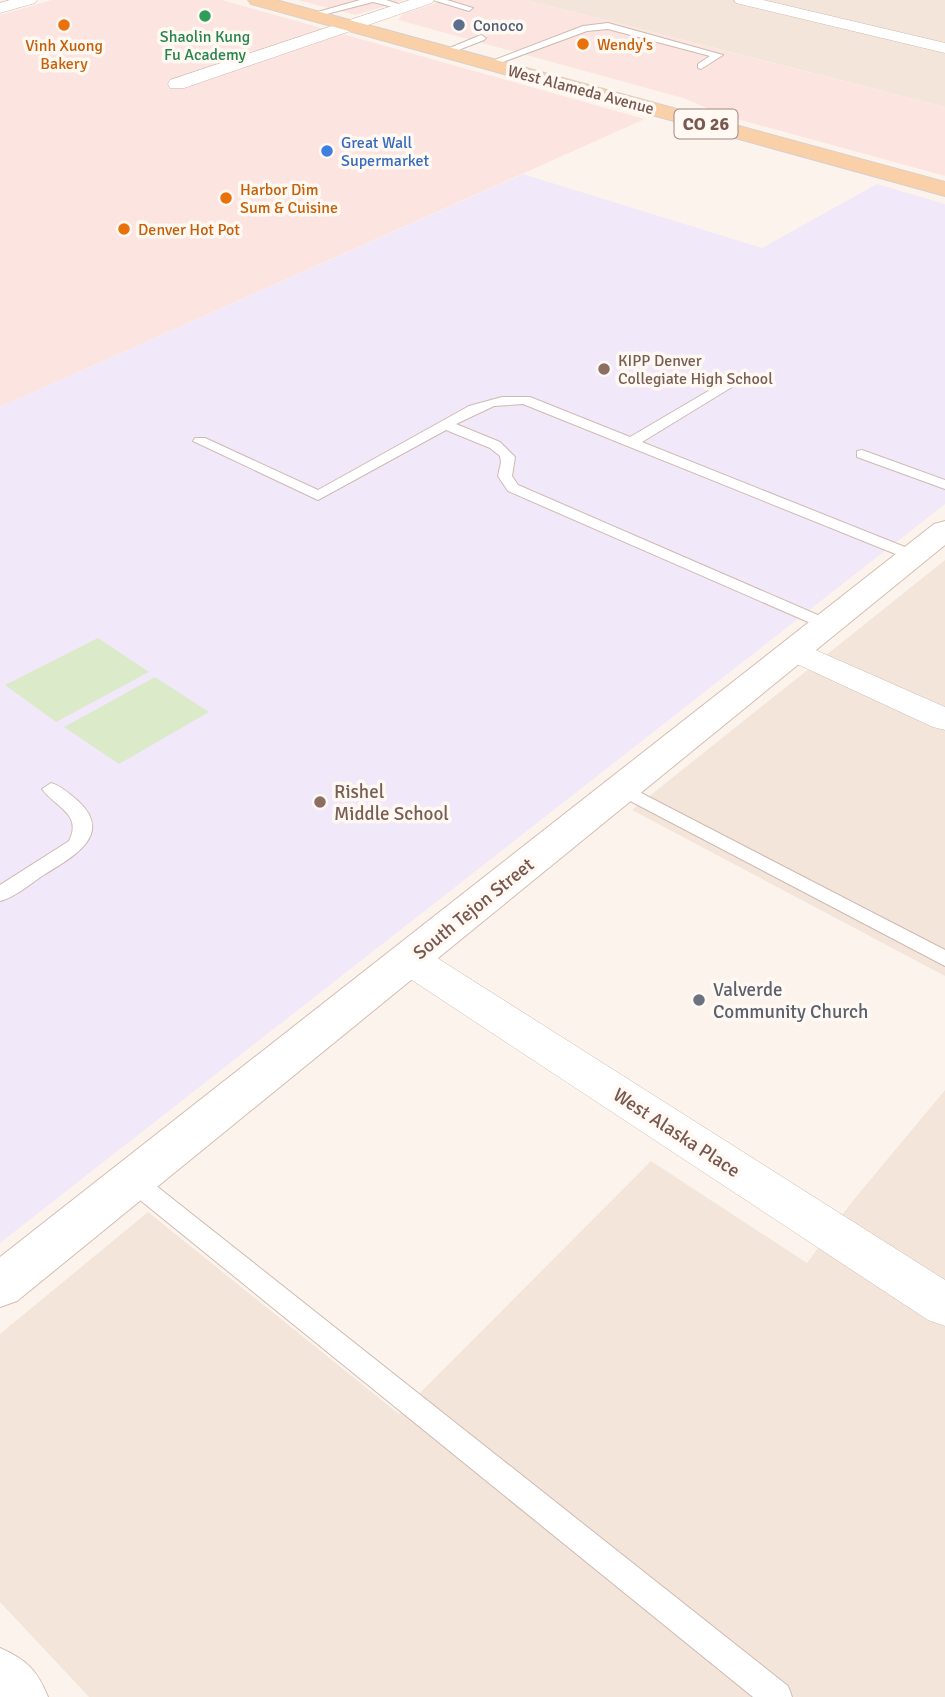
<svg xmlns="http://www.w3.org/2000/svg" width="945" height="1697" viewBox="0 0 945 1697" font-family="Signika,sans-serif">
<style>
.residential{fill:#f4e5da}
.commercial{fill:#fce5e0}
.education{fill:#f1e8f9}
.green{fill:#dbebc9}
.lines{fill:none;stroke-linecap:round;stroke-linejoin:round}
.lane-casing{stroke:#cfbab0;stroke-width:2}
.street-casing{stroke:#cfbab0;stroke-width:1}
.secondary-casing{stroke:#d5bcb0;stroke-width:2}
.primary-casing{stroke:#d9d0cd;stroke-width:2}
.lane{fill:#fff;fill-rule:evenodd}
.street{fill:#fff;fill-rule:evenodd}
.secondary{fill:#fff;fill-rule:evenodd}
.primary{fill:#f9d0a7;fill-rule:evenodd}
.leisure-dot{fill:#2e9e5b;stroke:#fff8f3;stroke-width:2.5}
.food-dot{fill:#e8710a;stroke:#fff8f3;stroke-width:2.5}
.service-dot{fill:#5c6f8a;stroke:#fff8f3;stroke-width:2.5}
.shop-dot{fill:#3f7fe0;stroke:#fff8f3;stroke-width:2.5}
.education-dot{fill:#8d6e63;stroke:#fff8f3;stroke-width:2.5}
.worship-dot{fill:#6b7280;stroke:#fff8f3;stroke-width:2.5}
.labels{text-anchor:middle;stroke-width:7;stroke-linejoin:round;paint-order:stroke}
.far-service-label{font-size:16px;fill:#4e5e75;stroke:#fff8f3;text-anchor:start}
.far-leisure-label{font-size:16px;fill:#27864d;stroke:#fff8f3}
.far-food-label{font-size:16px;fill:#c56008;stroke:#fff8f3;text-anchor:start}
.far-street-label{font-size:16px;fill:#78584e;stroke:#fff8f3}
.far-shop-label{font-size:16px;fill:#366cbe;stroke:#fff8f3;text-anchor:start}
.far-education-label{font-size:16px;fill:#785e54;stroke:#fff8f3;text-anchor:start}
.shield{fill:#fff8f3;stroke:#a08880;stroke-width:2}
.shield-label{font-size:18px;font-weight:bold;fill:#78584e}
.education-label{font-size:19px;fill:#785e54;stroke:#fff8f3;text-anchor:start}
.street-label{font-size:19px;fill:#78584e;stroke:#fff8f3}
.worship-label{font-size:19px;fill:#5b616d;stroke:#fff8f3;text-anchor:start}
</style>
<rect width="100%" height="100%" fill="#fcf4ec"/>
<g class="residential">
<polygon points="526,0 945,0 945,107 758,59"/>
<polygon points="945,560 945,976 632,810"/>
<polygon points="945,1090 945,1697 89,1697 0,1602 0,1334 148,1212 399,1414 651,1161 807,1263 851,1203"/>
</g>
<g class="commercial">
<polygon points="52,0 222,0 645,119 0,407 0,15"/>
<polygon points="298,0 405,0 356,15"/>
<polygon points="446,0 526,0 945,107 945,176 726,116 683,98 398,20 403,14"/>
</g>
<polygon class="education" points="523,174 762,248 877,184 945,204 945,504 0,1243 0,407"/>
<g class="green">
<polygon points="98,638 149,672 56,722 5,685"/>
<polygon points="155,677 209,712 119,764 64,727"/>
</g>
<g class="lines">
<defs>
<g id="lane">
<polygon points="360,0 386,0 408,7 404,10 373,2 311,18 307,15"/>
<polygon points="433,0 447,0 473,8 469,11"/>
<polygon points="608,23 723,55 701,69 698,68 698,64 710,56 608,29 587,31 492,66 484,64 583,26"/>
<polygon points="481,35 486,38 484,40 448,54 440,52"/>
<polygon points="727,380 732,381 732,387 642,442 920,553 922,556 920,559 908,559 523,404 494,406 456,424 500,442 515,457 512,476 518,485 834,622 836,625 834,628 822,628 508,491 498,476 501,462 500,456 490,448 446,430 318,500 193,441 195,438 205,438 318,490 469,406 502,397 530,397 630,437"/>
<polygon points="862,450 945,480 945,489 857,457 857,451"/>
<path d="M51,783C61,786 70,794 78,801C116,836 69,859 42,876C29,885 15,897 0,901V885L69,841C83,814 55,807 42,789Z"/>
<polygon points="622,783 945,950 945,966 615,793 613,789 615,785"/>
<polygon points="132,1170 140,1173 788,1686 792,1697 753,1697 124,1187 120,1180 124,1173"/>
</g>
<g id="street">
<polygon points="10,0 37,0 35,3 0,13 0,3"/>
<polygon points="410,0 434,0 432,3 184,88 170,88 168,84 170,80"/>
<polygon points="734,0 763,0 945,43 945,53 736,3"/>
<polygon points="795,641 945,707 945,730 933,727 784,658 779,651 784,644"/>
<polygon points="409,945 423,949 945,1280 945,1326 928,1320 395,969 389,959 395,949"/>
</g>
<g id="secondary">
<polygon points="945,521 945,545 17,1301 0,1307 0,1257 934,524"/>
<path d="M0,1648C27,1660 37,1670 48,1697H0Z"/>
</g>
<polygon id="primary" points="248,0 276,0 945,182 945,196 251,4"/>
</defs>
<use href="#lane" class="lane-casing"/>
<use href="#street" class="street-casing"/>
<use href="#secondary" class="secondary-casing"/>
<use href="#primary" class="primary-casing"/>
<use href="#lane" class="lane"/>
<use href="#street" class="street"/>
<use href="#secondary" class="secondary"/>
<use href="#primary" class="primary"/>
</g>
<circle class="leisure-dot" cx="205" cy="16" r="7"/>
<g class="food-dot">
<circle cx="64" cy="25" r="7"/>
<circle cx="583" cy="44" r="7"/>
<circle cx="226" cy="198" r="7"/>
<circle cx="124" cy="229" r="7"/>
</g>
<circle class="service-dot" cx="459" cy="25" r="7"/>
<circle class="shop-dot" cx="327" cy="151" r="7"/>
<g class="education-dot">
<circle cx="604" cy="369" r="7"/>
<circle cx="320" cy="802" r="7"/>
</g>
<circle class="worship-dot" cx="699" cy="1000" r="7"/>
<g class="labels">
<g class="far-service-label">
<text x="473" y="31">Conoco</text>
</g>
<g class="far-leisure-label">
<text x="205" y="42">Shaolin Kung<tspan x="205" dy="18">Fu Academy</tspan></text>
</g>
<g class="far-food-label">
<text x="597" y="50">Wendy's</text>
<text x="64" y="51" text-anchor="middle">Vinh Xuong<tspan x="64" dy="18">Bakery</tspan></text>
<text x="240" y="195">Harbor Dim<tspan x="240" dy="18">Sum &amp; Cuisine</tspan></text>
<text x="138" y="235">Denver Hot Pot</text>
</g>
<g class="far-street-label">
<text transform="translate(581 89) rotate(15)" y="6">West Alameda Avenue</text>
</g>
<g class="far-shop-label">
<text x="341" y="148">Great Wall<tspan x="341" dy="18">Supermarket</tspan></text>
</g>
<g class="far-education-label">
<text x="618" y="366">KIPP Denver<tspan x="618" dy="18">Collegiate High School</tspan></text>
</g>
<rect class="shield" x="674.5" y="109.5" width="63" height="29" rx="5"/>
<g class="shield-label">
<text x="706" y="130">CO 26</text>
</g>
<g class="education-label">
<text x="334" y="798">Rishel<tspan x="334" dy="22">Middle School</tspan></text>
</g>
<g class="street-label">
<text transform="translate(473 908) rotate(-39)" y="7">South Tejon Street</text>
<text transform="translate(677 1132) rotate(33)" y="7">West Alaska Place</text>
</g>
<g class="worship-label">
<text x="713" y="996">Valverde<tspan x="713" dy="22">Community Church</tspan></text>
</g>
</g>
</svg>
